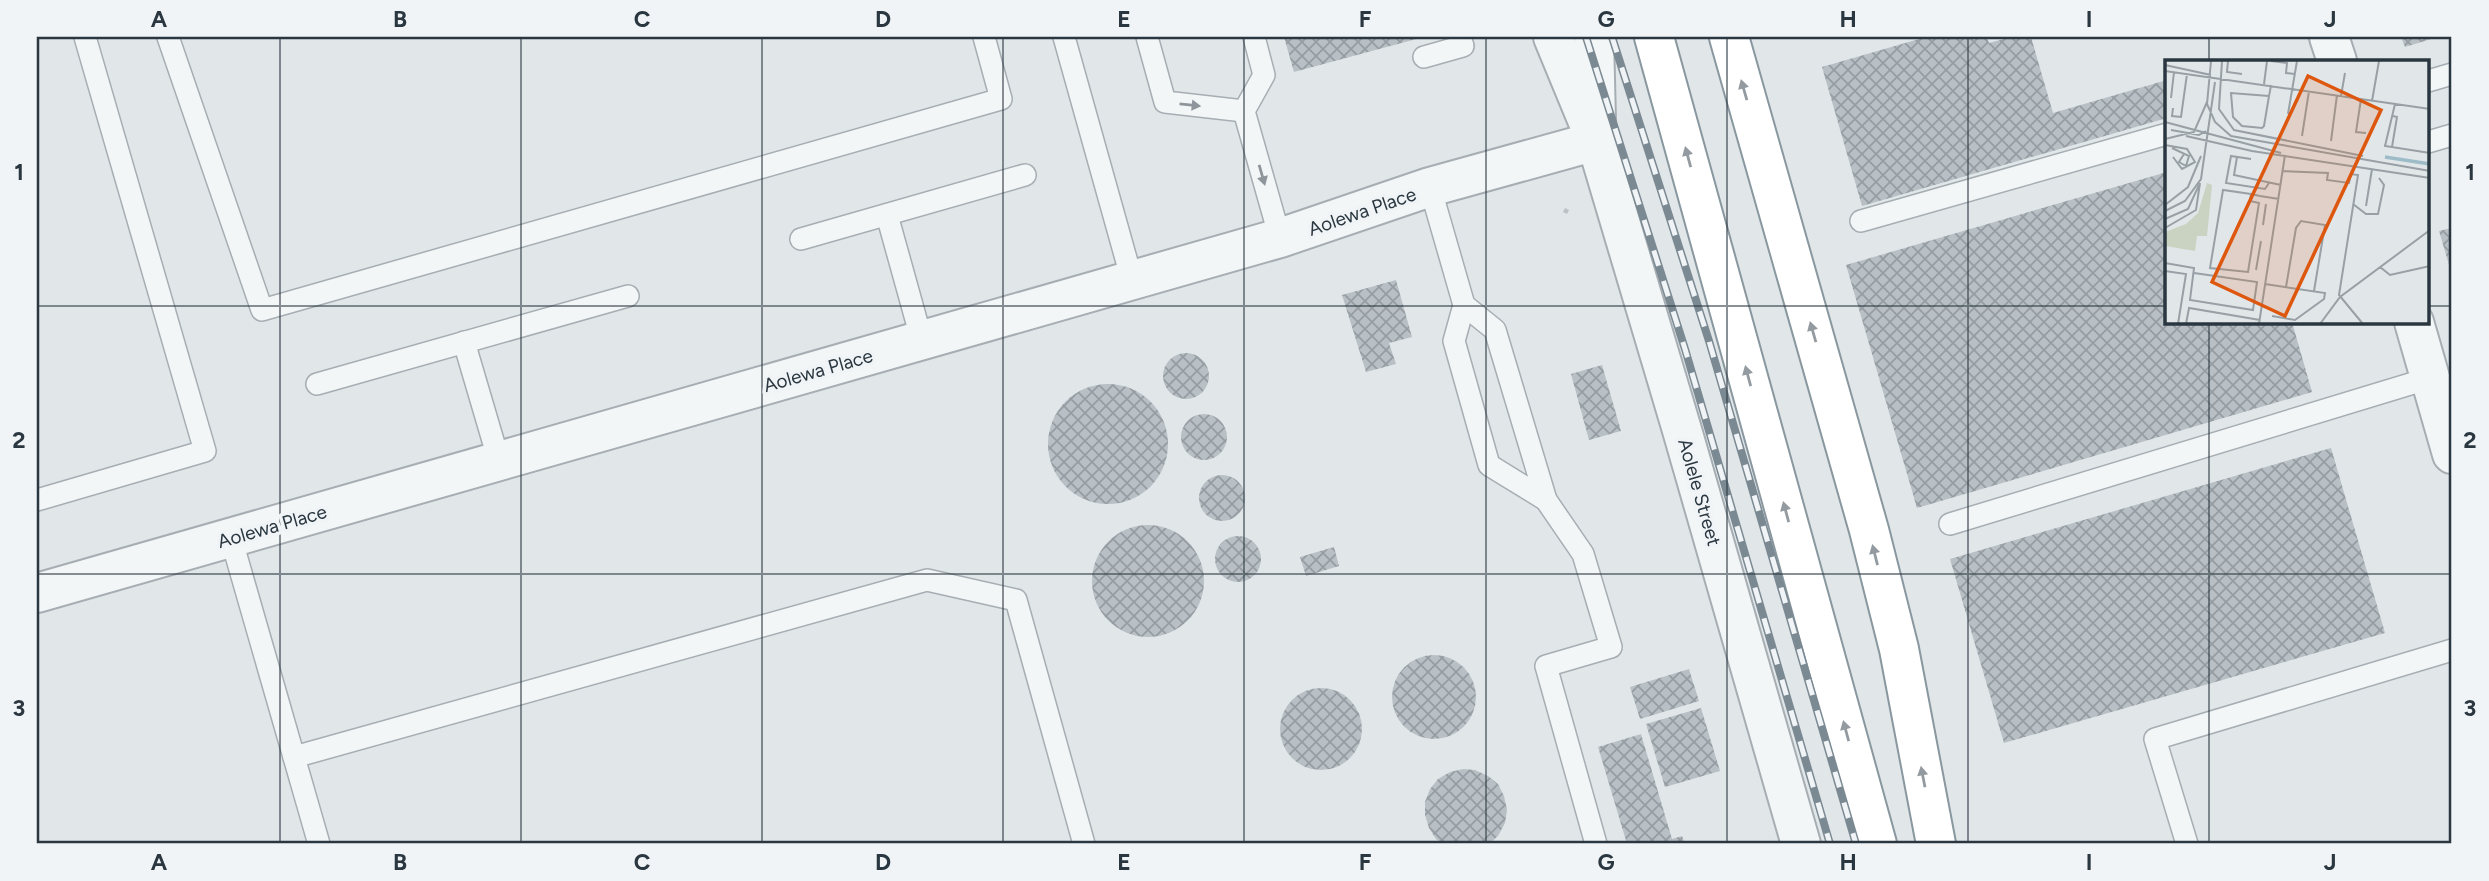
<svg xmlns="http://www.w3.org/2000/svg" width="2489" height="881" viewBox="0 0 2489 881" font-family="Figtree,sans-serif">
<style>
.building{fill:url(#building-cross-hatch)}
.lines{fill:none;stroke-linecap:round;stroke-linejoin:round}
.lane-casing{stroke:#a6aeb3;stroke-width:24}
.street-casing{stroke:#a6aeb3;stroke-width:42}
.highway-casing{stroke:#89979f;stroke-width:42}
.path{stroke:#bbc1c4;stroke-width:4.5;stroke-dasharray:5 5;stroke-linecap:butt}
.lane{stroke:#f3f6f7;stroke-width:21}
.street{stroke:#f3f6f7;stroke-width:38}
.highway{stroke:#fff;stroke-width:38}
.rail-casing{stroke:#7b8992;stroke-width:8}
.rail{stroke:#f0f4f6;stroke-width:5;stroke-dasharray:16;stroke-linecap:butt}
.oneway{fill:#949ba0}
.oneway2{fill:#8e969c}
.grid{fill:none;stroke:#2a3740;stroke-width:2;stroke-opacity:0.55}
.labels{text-anchor:middle;stroke-width:7;stroke-linejoin:round;paint-order:stroke}
.street-label{font-size:19px;fill:#2a3740;stroke:#f0f4f6}
.inset-river{fill:none;stroke:#9dbcc8;stroke-width:3.5}
.inset-road{fill:none;stroke:#98a0a5;stroke-width:2}
.view{fill:#de570f;fill-opacity:0.15;stroke:#de570f;stroke-width:3.5}
.inset-edge{fill:none;stroke:#2a3740;stroke-width:3.5}
.neatline{fill:none;stroke:#2a3740;stroke-width:2.5}
.grid-label{font-size:23px;text-anchor:middle;font-weight:bold;fill:#2a3740}
</style>
<defs>
<pattern id="building-cross-hatch" width="8" height="8" patternUnits="userSpaceOnUse" patternTransform="scale(1.75)"><rect width="8" height="8" fill="#b8c0c6"/><path d="M0 0l8 8M0 8l8-8" fill="none" stroke="#969da2"/></pattern>
</defs>
<rect width="100%" height="100%" fill="#e1e6e9"/>
<g class="building">
<polygon points="1284,37 1420,37 1420,38 1294,72"/>
<polygon points="1926,37 1987,37 1989,43 2011,37 2031,37 2053,113 2167,80 2167,118 1862,206 1822,67"/>
<polygon points="2401,37 2438,37 2405,47"/>
<polygon points="2167,172 2167,322 2292,322 2312,392 1917,508 1846,265"/>
<polygon points="2452,228 2452,275 2439,231"/>
<polygon points="1396,280 1412,337 1389,343 1396,364 1366,372 1342,295"/>
<circle cx="1186" cy="376" r="23"/>
<polygon points="1602,365 1621,431 1589,440 1571,374"/>
<circle cx="1108" cy="444" r="60"/>
<circle cx="1204" cy="437" r="23"/>
<polygon points="2331,448 2385,633 2004,743 1950,559"/>
<circle cx="1222" cy="498" r="23"/>
<circle cx="1148" cy="581" r="56"/>
<circle cx="1238" cy="559" r="23"/>
<polygon points="1334,547 1339,566 1306,576 1300,557"/>
<circle cx="1434" cy="697" r="42"/>
<polygon points="1689,669 1699,701 1640,719 1630,687"/>
<circle cx="1321" cy="729" r="41"/>
<polygon points="1701,708 1720,771 1665,787 1646,724"/>
<polygon points="1641,734 1672,839 1682,836 1685,844 1627,844 1598,747"/>
<polygon points="1463,769 1475,770 1488,776 1498,784 1504,796 1507,810 1505,823 1498,836 1489,844 1443,844 1436,839 1429,828 1425,815 1425,802 1430,789 1438,779 1450,772"/>
</g>
<g class="lines">
<defs>
<g id="lane">
<polyline points="168,37 262,310 1001,99 984,37"/>
<polyline points="1064,37 1132,280"/>
<polyline points="1147,37 1165,102 1244,111"/>
<polyline points="1254,37 1264,75 1244,111 1280,238"/>
<polyline points="1424,57 1463,46 1460,37"/>
<polyline points="2428,81 2452,74"/>
<polyline points="2428,142 2452,135"/>
<polyline points="1430,187 1464,305 1495,330 1546,500 1583,554 1611,647 1546,666 1596,844"/>
<polyline points="887,215 922,341"/>
<polyline points="1861,221 2167,134"/>
<polyline points="801,239 1025,175"/>
<polyline points="1464,305 1454,341 1489,465 1546,500"/>
<polyline points="464,342 499,461"/>
<polyline points="317,384 628,296"/>
<polyline points="37,500 205,451 85,37"/>
<polyline points="1950,524 2430,378"/>
<polyline points="231,538 319,844"/>
<polyline points="294,757 927,580 1016,600 1084,844"/>
<polyline points="2187,844 2155,739 2452,650"/>
</g>
<g id="street">
<polyline points="1553,37 1596,141 1682,430 1801,844"/>
<polyline points="1594,37 1596,121"/>
<polyline points="2329,37 2337,61"/>
<polyline points="2414,322 2452,454"/>
<polyline points="37,593 1280,238 1430,187 1596,141"/>
</g>
<g id="highway">
<polyline points="1654,37 1877,844"/>
<polyline points="1729,37 1869,530 1899,649 1936,844"/>
</g>
</defs>
<use href="#lane" class="lane-casing"/>
<use href="#street" class="street-casing"/>
<use href="#highway" class="highway-casing"/>
<polyline class="path" points="1565,213 1567,209"/>
<use href="#lane" class="lane"/>
<use href="#street" class="street"/>
<use href="#highway" class="highway"/>
<defs>
<g id="rail">
<polyline points="1586,37 1685,349 1830,844"/>
<polyline points="1612,37 1709,341 1856,844"/>
</g>
</defs>
<use href="#rail" class="rail-casing"/>
<use href="#rail" class="rail"/>
</g>
<defs><path id="oneway-solid" d="M-6-.8H1V-3.2L6.5 0L1 3.2V.8H-6Z" transform="scale(1.75)"/></defs>
<g class="oneway">
<use href="#oneway-solid" transform="translate(1744 90) rotate(-106)"/>
<use href="#oneway-solid" transform="translate(1688 157) rotate(-105)"/>
<use href="#oneway-solid" transform="translate(1813 332) rotate(-106)"/>
<use href="#oneway-solid" transform="translate(1748 376) rotate(-105)"/>
<use href="#oneway-solid" transform="translate(1786 512) rotate(-105)"/>
<use href="#oneway-solid" transform="translate(1875 555) rotate(-104)"/>
<use href="#oneway-solid" transform="translate(1846 731) rotate(-105)"/>
<use href="#oneway-solid" transform="translate(1923 777) rotate(-101)"/>
</g>
<g class="oneway2">
<use href="#oneway-solid" transform="translate(1190 105) rotate(6)"/>
<use href="#oneway-solid" transform="translate(1262 175) rotate(74)"/>
</g>
<path class="grid" d="M280,37V844M521,37V844M762,37V844M1003,37V844M1244,37V844M1486,37V844M1727,37V844M1968,37V844M2209,37V61M37,306H2167M2428,306H2452M2209,322V844M37,574H2452"/>
<g class="labels">
<g class="street-label">
<text transform="translate(1362 211) rotate(-19)" y="7">Aolewa Place</text>
<text transform="translate(818 370) rotate(-16)" y="7">Aolewa Place</text>
<text transform="translate(1700 492) rotate(74)" y="7">Aolele Street</text>
<text transform="translate(272 526) rotate(-16)" y="7">Aolewa Place</text>
</g>
</g>
<g transform="translate(2165 60)">
<rect width="264" height="264" fill="#e1e6e9"/>
<path d="M42,123L47,125L42,176H32L30,191L0,186V172L21,164L33,153Z" fill="#cad3c2"/>
<path class="inset-river" d="M220,97L265,104"/>
<path class="inset-road" d="M46,1L42,44L50,62L66,76L265,111M57,1L54,49L69,70L198,96M63,1L62,12L77,14M106,1L122,3L121,13L130,14M0,5L46,15M0,11L265,49M99,24L102,1M104,36L66,33L68,57L77,66L97,68L99,66L104,36L105,31L106,25M176,36L180,13M6,38L9,12M196,39L191,72L201,73M207,41L214,1M230,44L220,86L265,93M8,48L7,56L16,57L22,14M123,54L132,1M0,62L116,93M6,70L34,75L41,71M21,76L87,91L265,118M137,76L144,31M0,79L29,72L42,42M166,81L172,35M0,85L22,89L30,102L17,109L8,97M227,87L232,57L228,56M7,88L24,96L21,106L14,102L19,94M72,97L66,96L61,123L100,129L104,123M86,99L72,97L69,115L116,125M118,111L163,113L162,120L184,123L186,114L193,115L174,235L198,264M86,134L85,141L94,143L83,212L45,208L58,130L86,134L95,136L114,139M188,144L201,154H213L219,125L214,118M0,145L23,127L36,96M201,146L207,109M0,151L20,141L36,119L50,22M0,159L23,149L34,125M98,165L101,144M0,168L31,150L35,123M0,203L29,208L25,240L88,250L92,222L29,213M215,207L225,215L265,206M91,210L96,181M0,211L21,214L13,264M100,224L160,233L159,239L130,260L107,256M121,227L131,168L136,161L160,165L149,231M21,264L24,248L95,260M94,264L120,95M155,264L175,237L265,170"/>
<path class="view" d="M143,16L216,50L120,256L47,222Z"/>
<rect width="264" height="264" class="inset-edge"/>
</g>
<rect width="2489" height="881" fill="none" stroke="#f0f4f6" stroke-width="77"/>
<rect x="38" y="38" width="2412" height="804" class="neatline"/>
<g class="grid-label">
<text x="159" y="27">A</text>
<text x="400" y="27">B</text>
<text x="642" y="27">C</text>
<text x="883" y="27">D</text>
<text x="1124" y="27">E</text>
<text x="1365" y="27">F</text>
<text x="1606" y="27">G</text>
<text x="1848" y="27">H</text>
<text x="2089" y="27">I</text>
<text x="2330" y="27">J</text>
<text x="19" y="180">1</text>
<text x="2470" y="180">1</text>
<text x="19" y="448">2</text>
<text x="2470" y="448">2</text>
<text x="19" y="716">3</text>
<text x="2470" y="716">3</text>
<text x="159" y="870">A</text>
<text x="400" y="870">B</text>
<text x="642" y="870">C</text>
<text x="883" y="870">D</text>
<text x="1124" y="870">E</text>
<text x="1365" y="870">F</text>
<text x="1606" y="870">G</text>
<text x="1848" y="870">H</text>
<text x="2089" y="870">I</text>
<text x="2330" y="870">J</text>
</g>
</svg>
